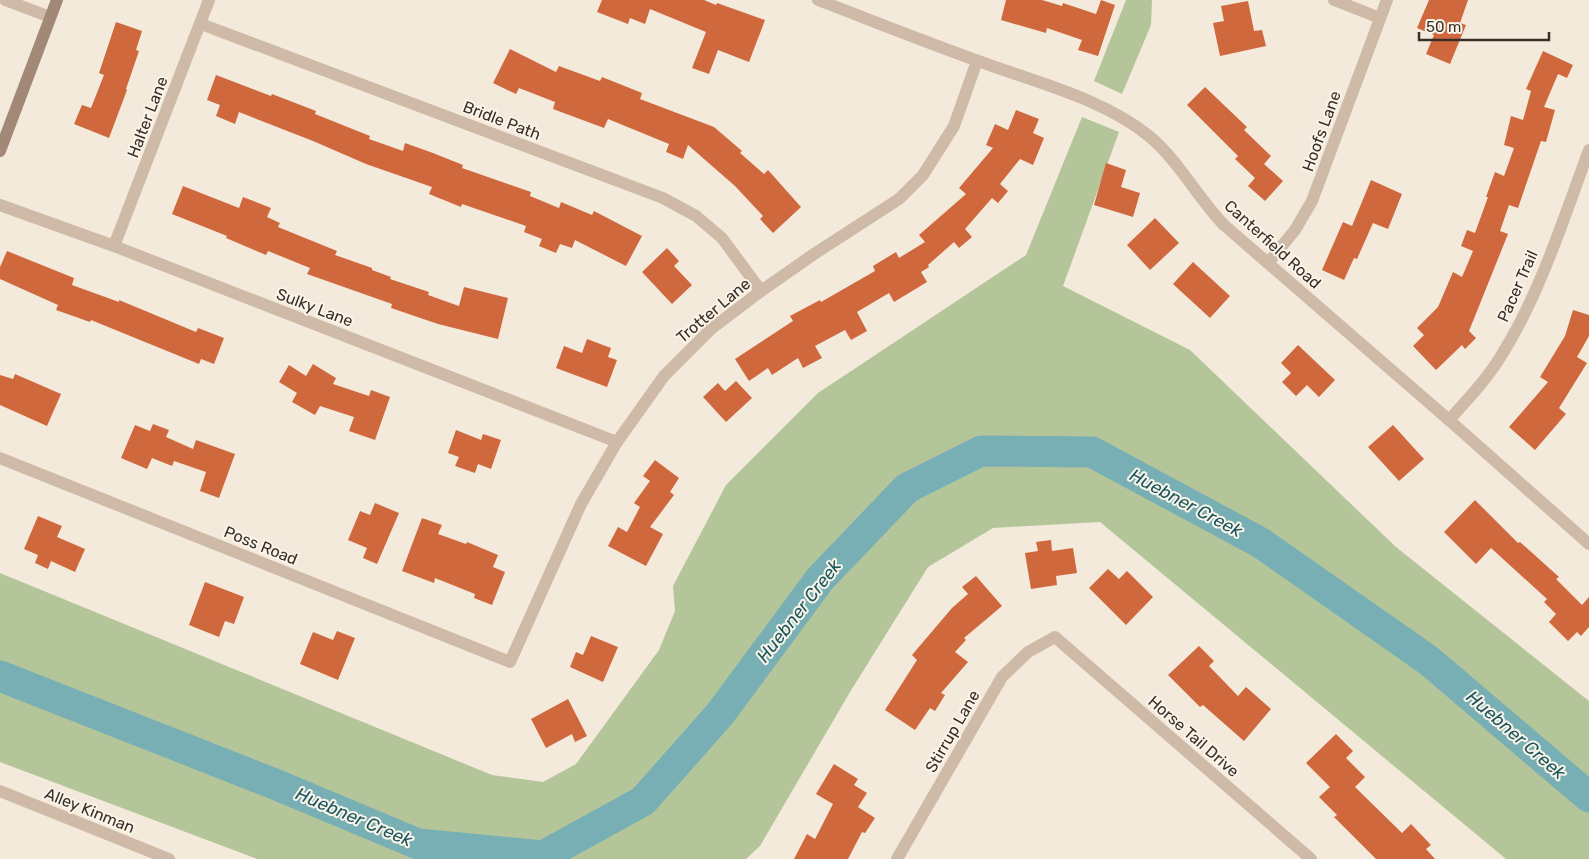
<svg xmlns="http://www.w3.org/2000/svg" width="1589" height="859" viewBox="0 0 1589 859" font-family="Rubik,sans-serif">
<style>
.green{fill:#b5c59a}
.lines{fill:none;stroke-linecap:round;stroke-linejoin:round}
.stream{stroke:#78afb4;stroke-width:5}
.river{stroke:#78afb4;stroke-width:31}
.building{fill:#d0683e}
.minor{stroke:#cebaa6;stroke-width:12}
.secondary{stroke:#a28977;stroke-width:12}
.labels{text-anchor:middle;stroke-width:4;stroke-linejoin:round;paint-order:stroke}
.street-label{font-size:16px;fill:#392e28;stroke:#fbf4e9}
.water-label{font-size:18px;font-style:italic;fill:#19575f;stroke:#fbf4e9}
</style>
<rect width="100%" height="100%" fill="#f4eadc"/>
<g class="green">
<polygon points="1126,0 1152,0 1151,25 1122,94 1094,81"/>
<polygon points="1082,117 1119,132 1063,286 1190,350 1396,547 1589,701 1589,859 1506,859 1100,522 993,528 928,567 850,692 760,846 746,859 257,859 0,762 0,573 492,775 543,782 576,764 659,650 675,611 673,586 726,485 818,393 1026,255"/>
</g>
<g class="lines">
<polyline class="stream" points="468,849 473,859"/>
<polyline class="river" points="0,676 277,785 418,844 543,856 643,801 720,714 820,579 907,488 981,451 1092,452 1261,543 1428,660 1589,797"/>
</g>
<g class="building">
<polygon points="602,0 704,0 716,5 717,3 765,20 749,62 718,50 709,74 692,68 706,32 650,9 645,24 630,18 628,24 597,12"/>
<polygon points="1006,0 1042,0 1062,6 1063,3 1096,14 1101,0 1115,5 1098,56 1078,50 1082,40 1047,28 1046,33 1001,20"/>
<polygon points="1429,0 1468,0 1460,23 1466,25 1450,64 1426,54 1434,35 1417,28"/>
<polygon points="1248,1 1254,31 1262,30 1266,46 1220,56 1213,23 1224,21 1221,6"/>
<polygon points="116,22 142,31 136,50 139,51 126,89 127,90 109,138 74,124 82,105 91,108 104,75 99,73"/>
<polygon points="510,49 556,72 559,66 600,81 602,77 642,93 640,99 714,127 742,151 740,153 764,174 768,170 801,207 773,233 760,219 763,216 735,186 688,145 683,159 666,152 669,144 608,119 604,128 553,109 555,102 519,88 516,94 493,83"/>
<polygon points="1543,51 1573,65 1567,78 1558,74 1544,107 1555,110 1546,142 1541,141 1518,208 1509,205 1500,231 1508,234 1469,331 1476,338 1465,349 1462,345 1436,370 1413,346 1424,335 1417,328 1438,307 1453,272 1462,277 1473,251 1461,246 1467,230 1475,233 1488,197 1486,197 1495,172 1504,176 1514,148 1504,145 1511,116 1523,120 1531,91 1526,89"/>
<polygon points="216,75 271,96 272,94 316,111 315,114 370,136 369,139 403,151 405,143 433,153 463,165 462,168 531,192 530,196 559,208 561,202 592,215 594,211 642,236 626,266 575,240 572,248 560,244 556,253 539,246 542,239 524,232 526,226 462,204 461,207 429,194 432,187 366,164 313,141 239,112 235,124 216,116 220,105 207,100"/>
<polygon points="1205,87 1247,127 1244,130 1271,156 1264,164 1283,181 1265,201 1248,186 1255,178 1235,159 1238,156 1187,105"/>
<polygon points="1016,110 1039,119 1033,133 1044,138 1033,165 1020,159 1000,184 1008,191 998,203 992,198 965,229 972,237 959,248 954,242 928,265 929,267 921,272 927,282 894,302 889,293 857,312 867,331 851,340 845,330 815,346 822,358 803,368 798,358 772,375 768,368 749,381 735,359 793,321 790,316 820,300 821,302 875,271 873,266 896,252 899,258 925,242 919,235 966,194 959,188 993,148 986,145 995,124 1008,130"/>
<polygon points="1106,163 1126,170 1121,187 1140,193 1133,217 1094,205"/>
<polygon points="1371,180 1402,194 1388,229 1373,223 1357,259 1354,258 1344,280 1322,270 1343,222 1352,226"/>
<polygon points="183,186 239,208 243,197 271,208 267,217 280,223 278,227 337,251 335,255 372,268 372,270 391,277 390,279 429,292 428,295 459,306 464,287 508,298 498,339 438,324 391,308 392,304 307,274 310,268 268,251 266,255 226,238 227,236 172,214"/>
<polygon points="1155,218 1179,243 1150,270 1127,245"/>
<polygon points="667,248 679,261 674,266 692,285 672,304 642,272"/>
<polygon points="7,251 74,278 72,285 119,302 119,300 196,332 198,328 224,338 214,364 201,359 199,364 91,320 90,322 56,310 58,305 0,279 0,267"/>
<polygon points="1193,262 1230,296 1210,318 1173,284"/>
<polygon points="1573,310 1589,315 1589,336 1577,357 1587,363 1559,408 1566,414 1535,450 1509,427 1548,382 1540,377 1565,336"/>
<polygon points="587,339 611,348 608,357 617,360 607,387 556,368 564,346 582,353"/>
<polygon points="1298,345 1335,380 1319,397 1307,385 1296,396 1282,382 1291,373 1281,363"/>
<polygon points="313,364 336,378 333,384 369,396 371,390 390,397 375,440 349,431 354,417 320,406 315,415 292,402 297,393 279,382 289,365 306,376"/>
<polygon points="15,374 61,394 47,426 0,405 0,375 13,379"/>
<polygon points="736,381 752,398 726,422 703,397 718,383 725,391"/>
<polygon points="153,424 169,430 166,437 193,449 196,440 235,454 219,498 200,491 206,472 174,461 172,466 152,458 147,469 121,458 135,425 150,431"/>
<polygon points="1393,425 1424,459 1399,481 1368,447"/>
<polygon points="456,430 481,440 483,434 501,440 491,469 478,464 475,473 455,466 459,457 448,453"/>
<polygon points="655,460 679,478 670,492 674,495 650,527 663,534 646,566 608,546 618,527 627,532 640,507 634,503 650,481 643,476"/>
<polygon points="1475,500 1518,543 1520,542 1559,577 1556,579 1582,605 1589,597 1589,627 1581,636 1577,632 1568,641 1549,622 1556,614 1544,602 1547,599 1491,548 1476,564 1444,532"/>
<polygon points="375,503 399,513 377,564 363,558 367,548 348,540 360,511 370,515"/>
<polygon points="38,516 62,526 57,537 85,549 75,572 51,561 48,569 35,563 38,555 24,549"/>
<polygon points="422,518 442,525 438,534 466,544 467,542 498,555 493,567 505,572 492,605 474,598 475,594 435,578 434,583 402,571"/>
<polygon points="1051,540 1052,551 1073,548 1077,573 1056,576 1057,585 1031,589 1025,553 1038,551 1036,542"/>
<polygon points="1108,569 1119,579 1127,571 1153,597 1126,625 1089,588"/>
<polygon points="976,576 1002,606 964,638 966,640 955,652 968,662 941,693 945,695 935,711 930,708 915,730 885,710 917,660 912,655 952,608 968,594 962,587"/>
<polygon points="205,582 244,597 234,624 225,621 219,637 189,625"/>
<polygon points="337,631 355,638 338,680 300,664 313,632 333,640"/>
<polygon points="591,636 618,647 603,682 570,667 576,652 583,655"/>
<polygon points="1199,646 1214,661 1209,666 1238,696 1246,687 1271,709 1244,741 1203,705 1200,707 1168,675"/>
<polygon points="568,699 587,736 575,742 572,734 546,748 531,719"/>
<polygon points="1336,734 1353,751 1346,758 1365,777 1355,787 1402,833 1411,824 1431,845 1426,849 1435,859 1376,859 1334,817 1337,815 1319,797 1330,787 1306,763"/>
<polygon points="834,764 858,779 854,785 867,793 858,807 875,818 865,833 862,832 848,859 794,859 807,834 815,839 833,804 816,794"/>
</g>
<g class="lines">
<g class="minor">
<polyline points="5,0 50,17"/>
<path d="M818,0C873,21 928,43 984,63C1038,83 1104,99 1149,136C1179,161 1197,197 1224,225L1449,420L1589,544"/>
<polyline points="1334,0 1380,18"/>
<polyline points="201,24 663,198 696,216 722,238 761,291"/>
<polyline points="0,205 114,246 617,442"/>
<polyline points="114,246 209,0"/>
<polyline points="1268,263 1295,230 1312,201 1387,0"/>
<path d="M1449,420C1469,398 1489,377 1504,351C1541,291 1564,217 1589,150"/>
<polyline points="0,458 510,662 581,504 617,442 664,376 711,329 761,291 814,254 899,199 923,175 954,126 977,61"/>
<polyline points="0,791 169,859"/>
<polyline points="897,859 1002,677 1028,652 1055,637 1311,859"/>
</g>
<polyline class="secondary" points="0,151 57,0"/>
</g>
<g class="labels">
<g class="street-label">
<text transform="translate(147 117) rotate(-69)" y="6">Halter Lane</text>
<text transform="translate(502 120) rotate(21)" y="6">Bridle Path</text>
<text transform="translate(1321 131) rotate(-70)" y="6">Hoofs Lane</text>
<text transform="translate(1273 244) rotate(42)" y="6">Canterfield Road</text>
<text transform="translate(1517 286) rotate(-66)" y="6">Pacer Trail</text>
<text transform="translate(315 307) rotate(21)" y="6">Sulky Lane</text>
<text transform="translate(713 310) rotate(-40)" y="6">Trotter Lane</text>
<text transform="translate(261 545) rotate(22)" y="6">Poss Road</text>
<text transform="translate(952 731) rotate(-60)" y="6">Stirrup Lane</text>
<text transform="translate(1194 736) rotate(41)" y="6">Horse Tail Drive</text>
<text transform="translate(90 810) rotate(22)" y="6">Alley Kinman</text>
</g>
<g class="water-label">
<text transform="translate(1186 503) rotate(28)" y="6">Huebner Creek</text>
<text transform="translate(799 611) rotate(-52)" y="6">Huebner Creek</text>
<text transform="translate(1516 735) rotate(41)" y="6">Huebner Creek</text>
<text transform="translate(354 817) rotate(23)" y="6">Huebner Creek</text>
</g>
</g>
<path d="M1419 32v8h130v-8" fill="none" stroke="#392e28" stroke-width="2.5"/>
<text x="1426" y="32" font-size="15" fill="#392e28" stroke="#fbf4e9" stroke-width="4" paint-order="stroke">50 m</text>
</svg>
